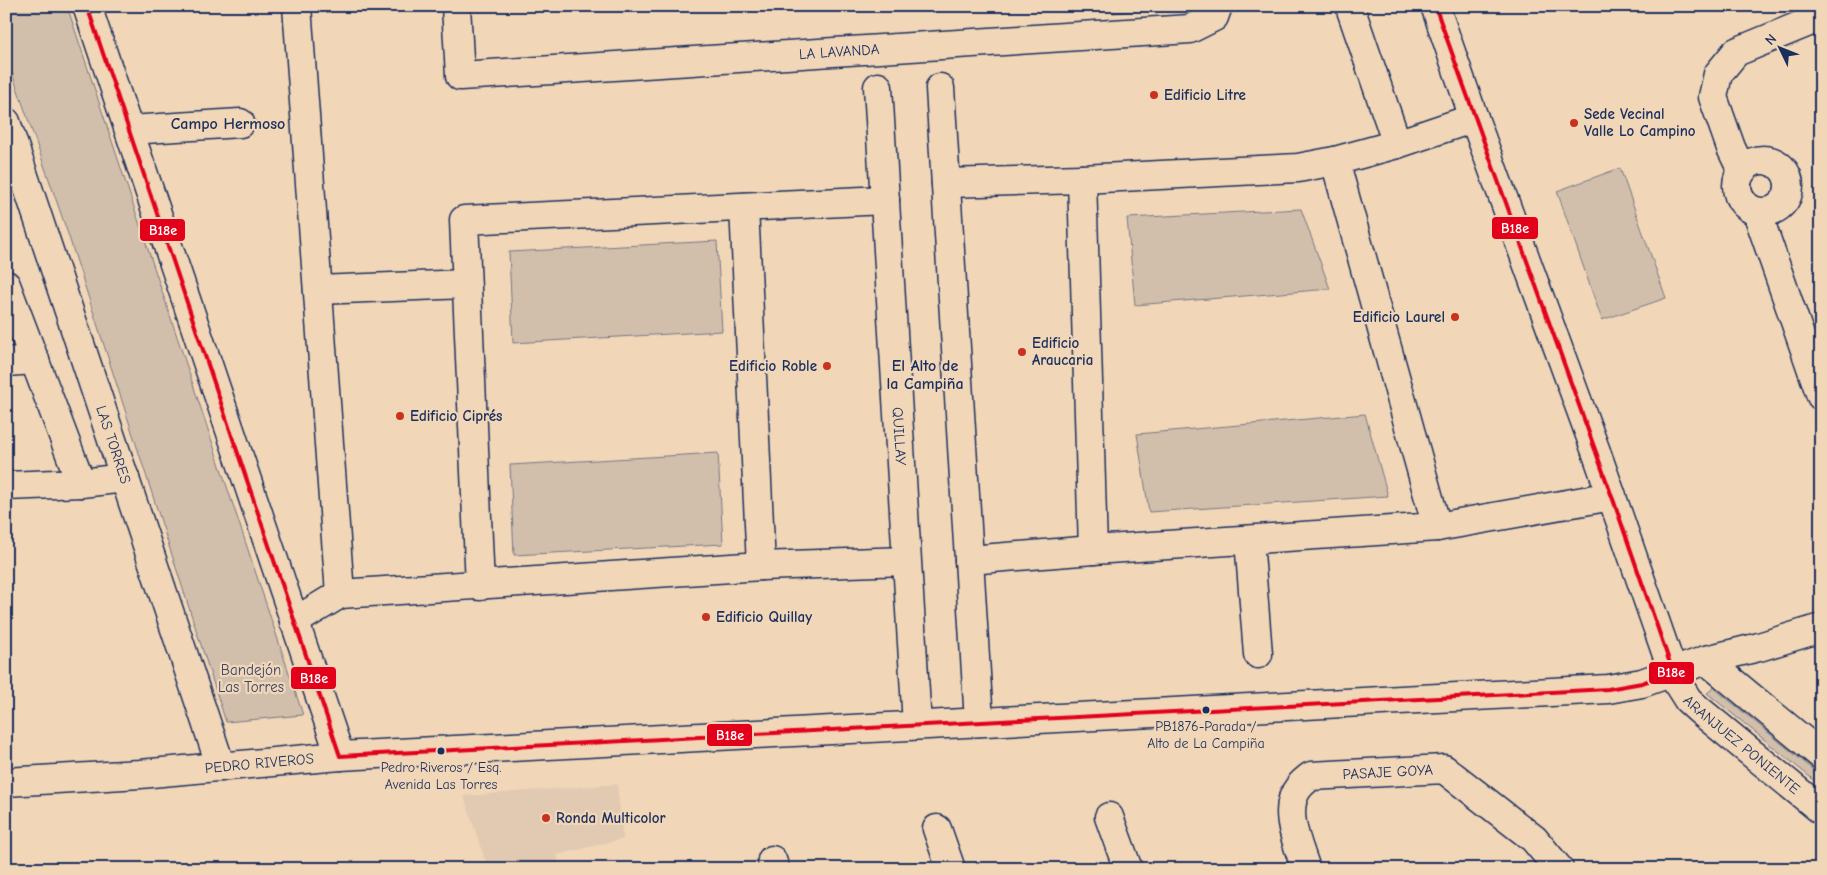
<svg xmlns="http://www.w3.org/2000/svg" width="1827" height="875" viewBox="0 0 1827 875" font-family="'Comic Neue',sans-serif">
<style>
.built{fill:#e1cab1}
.green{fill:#d1bfab;stroke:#767784}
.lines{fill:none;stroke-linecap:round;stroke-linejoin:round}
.minor-casing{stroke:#1b2f5e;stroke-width:31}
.minor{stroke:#f1d7b8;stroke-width:28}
.bus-1-casing{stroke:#f1d7b8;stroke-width:8}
.bus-1{stroke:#e2001a;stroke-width:4}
.poi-dot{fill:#c8321e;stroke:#f1d7b8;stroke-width:2}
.bus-dot{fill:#1b2f5e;stroke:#f1d7b8;stroke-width:2}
.labels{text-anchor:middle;stroke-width:4.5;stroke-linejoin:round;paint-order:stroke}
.bus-label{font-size:14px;fill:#1b2f5e;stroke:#f1d7b8}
.street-label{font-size:15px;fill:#1b2f5e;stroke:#f1d7b8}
.poi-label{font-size:15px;font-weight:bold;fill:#1b2f5e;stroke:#f1d7b8;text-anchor:start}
.park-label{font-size:15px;fill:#36456a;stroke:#f1d7b8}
.neighbourhood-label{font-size:16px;font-weight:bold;fill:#1b2f5e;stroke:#f1d7b8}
.line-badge{stroke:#f1d7b8;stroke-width:2}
.badge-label{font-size:14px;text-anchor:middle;font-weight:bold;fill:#fff}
</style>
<rect width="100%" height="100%" fill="#f1d7b8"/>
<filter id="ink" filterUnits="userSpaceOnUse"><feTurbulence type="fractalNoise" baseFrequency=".02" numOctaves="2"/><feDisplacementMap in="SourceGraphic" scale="10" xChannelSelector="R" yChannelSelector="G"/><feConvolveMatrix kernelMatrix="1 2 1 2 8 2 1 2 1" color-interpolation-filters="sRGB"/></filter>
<g filter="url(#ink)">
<polygon class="built" points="617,784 623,839 557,855 561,869 488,869 464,796"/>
<g class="green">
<polygon points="6,6 67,6 303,715 226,722 68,234 6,56"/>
<polygon points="1112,6 1181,6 1113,13"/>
<polygon points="1620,168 1666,298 1602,320 1557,191"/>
<polygon points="1301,209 1330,289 1135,305 1127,218"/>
<polygon points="717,241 722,331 513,343 509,252"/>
<polygon points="1365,414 1388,496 1149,512 1137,434"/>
<polygon points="718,453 723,544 514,555 510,465"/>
<polygon points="1714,688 1821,776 1821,786 1707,693"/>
</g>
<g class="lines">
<defs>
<g id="minor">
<polyline points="87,6 340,756"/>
<path id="s1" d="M456,6L460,76L1190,29L1214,17L1218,6"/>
<path id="s2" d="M1435,6L1474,118L1598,457L1676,681L1688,700L1699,710L1821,810"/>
<polyline points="1351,10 1397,144"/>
<path id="s3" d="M878,87L917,725"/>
<polyline points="940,88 979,722"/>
<path id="s4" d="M6,122L221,767"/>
<polyline points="129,130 240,123"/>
<circle cx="1763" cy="186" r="26"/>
<polyline points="1742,171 1731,148 1713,97 1718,74 1736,52 1821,17"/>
<polyline points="946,183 1082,179"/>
<polyline points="744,207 761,566"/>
<polyline points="1757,212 1821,396"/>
<polyline points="6,285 81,483"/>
<polyline points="318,290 466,284"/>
<polyline points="6,362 35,360"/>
<polyline points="6,486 81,483 125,478"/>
<polyline points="1437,527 1612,496"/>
<polyline points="1249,540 1258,654"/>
<polyline points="1093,550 1082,179 1298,168 1335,161 1397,144 1474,118"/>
<polyline points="969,560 1093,550 1437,527 1335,161"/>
<polyline points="480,586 464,220 885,200"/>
<polyline points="340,594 761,566 906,561"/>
<polyline points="294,622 340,594 297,6"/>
<polyline points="1706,660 1821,755"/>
<path id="s5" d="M6,782L140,774L340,756L1608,689L1642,683L1706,660L1759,647L1821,628"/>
<polyline points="1109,817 1128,869"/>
<polyline points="937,829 951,869"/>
<polyline points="772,860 775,869"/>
<path id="s6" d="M1306,869C1298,845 1281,809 1299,787C1302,783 1307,779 1311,776L1444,769L1534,839L1559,869"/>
</g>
</defs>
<use href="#minor" class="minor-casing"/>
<use href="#minor" class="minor"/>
<defs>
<polyline id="bus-1" points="87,6 340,756 1608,689 1642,683 1673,672 1615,505 1435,6"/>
</defs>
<use href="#bus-1" class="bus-1-casing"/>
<use href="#bus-1" class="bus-1"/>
</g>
</g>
<g class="poi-dot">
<circle cx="1154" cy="95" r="5"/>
<circle cx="1574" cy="123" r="5"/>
<circle cx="1455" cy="317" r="5"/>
<circle cx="1022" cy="352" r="5"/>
<circle cx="827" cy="366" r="5"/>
<circle cx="400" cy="416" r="5"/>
<circle cx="706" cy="617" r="5"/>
<circle cx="546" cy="818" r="5"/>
</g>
<g class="bus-dot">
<circle cx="1206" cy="710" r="4.5"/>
<circle cx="441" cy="751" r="4.5"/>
</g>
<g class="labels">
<g class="bus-label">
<text x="1206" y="731">PB1876-Parada /<tspan x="1206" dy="17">Alto de La Campiña</tspan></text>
<text x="441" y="772">Pedro Riveros / Esq.<tspan x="441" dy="17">Avenida Las Torres</tspan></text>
</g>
<g class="street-label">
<text dy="5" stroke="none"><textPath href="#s1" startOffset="450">LA LAVANDA</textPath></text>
<text dy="5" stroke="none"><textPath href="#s3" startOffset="350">QUILLAY</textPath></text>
<text dy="5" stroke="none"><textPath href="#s4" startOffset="340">LAS TORRES</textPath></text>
<text dy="5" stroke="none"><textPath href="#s2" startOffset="809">ARANJUEZ PONIENTE</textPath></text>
<text dy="5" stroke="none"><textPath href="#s5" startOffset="254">PEDRO RIVEROS</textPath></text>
<text dy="5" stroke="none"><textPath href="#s6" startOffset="179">PASAJE GOYA</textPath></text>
</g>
<g class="poi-label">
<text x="1164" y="100">Edificio Litre</text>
<text x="1584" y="119">Sede Vecinal<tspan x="1584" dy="17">Valle Lo Campino</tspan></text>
<text x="1445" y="322" text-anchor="end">Edificio Laurel</text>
<text x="1032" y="348">Edificio<tspan x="1032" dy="17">Araucaria</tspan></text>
<text x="817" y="371" text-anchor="end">Edificio Roble</text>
<text x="410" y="421">Edificio Ciprés</text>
<text x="716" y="622">Edificio Quillay</text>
<text x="556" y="823">Ronda Multicolor</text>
</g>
<g class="park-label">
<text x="251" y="675">Bandejón<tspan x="251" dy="17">Las Torres</tspan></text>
</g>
<g class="neighbourhood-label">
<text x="228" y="129">Campo Hermoso</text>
<text x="925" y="371">El Alto de<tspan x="925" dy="18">la Campiña</tspan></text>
</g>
</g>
<g class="line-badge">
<rect x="1491" y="216" width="48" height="24" rx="5" fill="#e2001a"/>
<rect x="139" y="218" width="47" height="24" rx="5" fill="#e2001a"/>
<rect x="1648" y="661" width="47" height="24" rx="5" fill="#e2001a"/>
<rect x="290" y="666" width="47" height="24" rx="5" fill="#e2001a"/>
<rect x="706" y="723" width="47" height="24" rx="5" fill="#e2001a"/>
</g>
<g class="badge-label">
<text x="1515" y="233">B18e</text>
<text x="163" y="235">B18e</text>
<text x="1671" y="677">B18e</text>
<text x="314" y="683">B18e</text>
<text x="730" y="740">B18e</text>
</g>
<rect width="1827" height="875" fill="none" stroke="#f1d7b8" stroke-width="25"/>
<rect x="12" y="12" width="1802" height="850" fill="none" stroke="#1b2f5e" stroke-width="2" filter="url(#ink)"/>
<g transform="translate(1780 48) rotate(313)" stroke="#f1d7b8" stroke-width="4" paint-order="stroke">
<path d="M0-4L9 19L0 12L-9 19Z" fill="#1b2f5e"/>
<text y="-8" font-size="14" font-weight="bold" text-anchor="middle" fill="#1b2f5e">N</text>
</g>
</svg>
